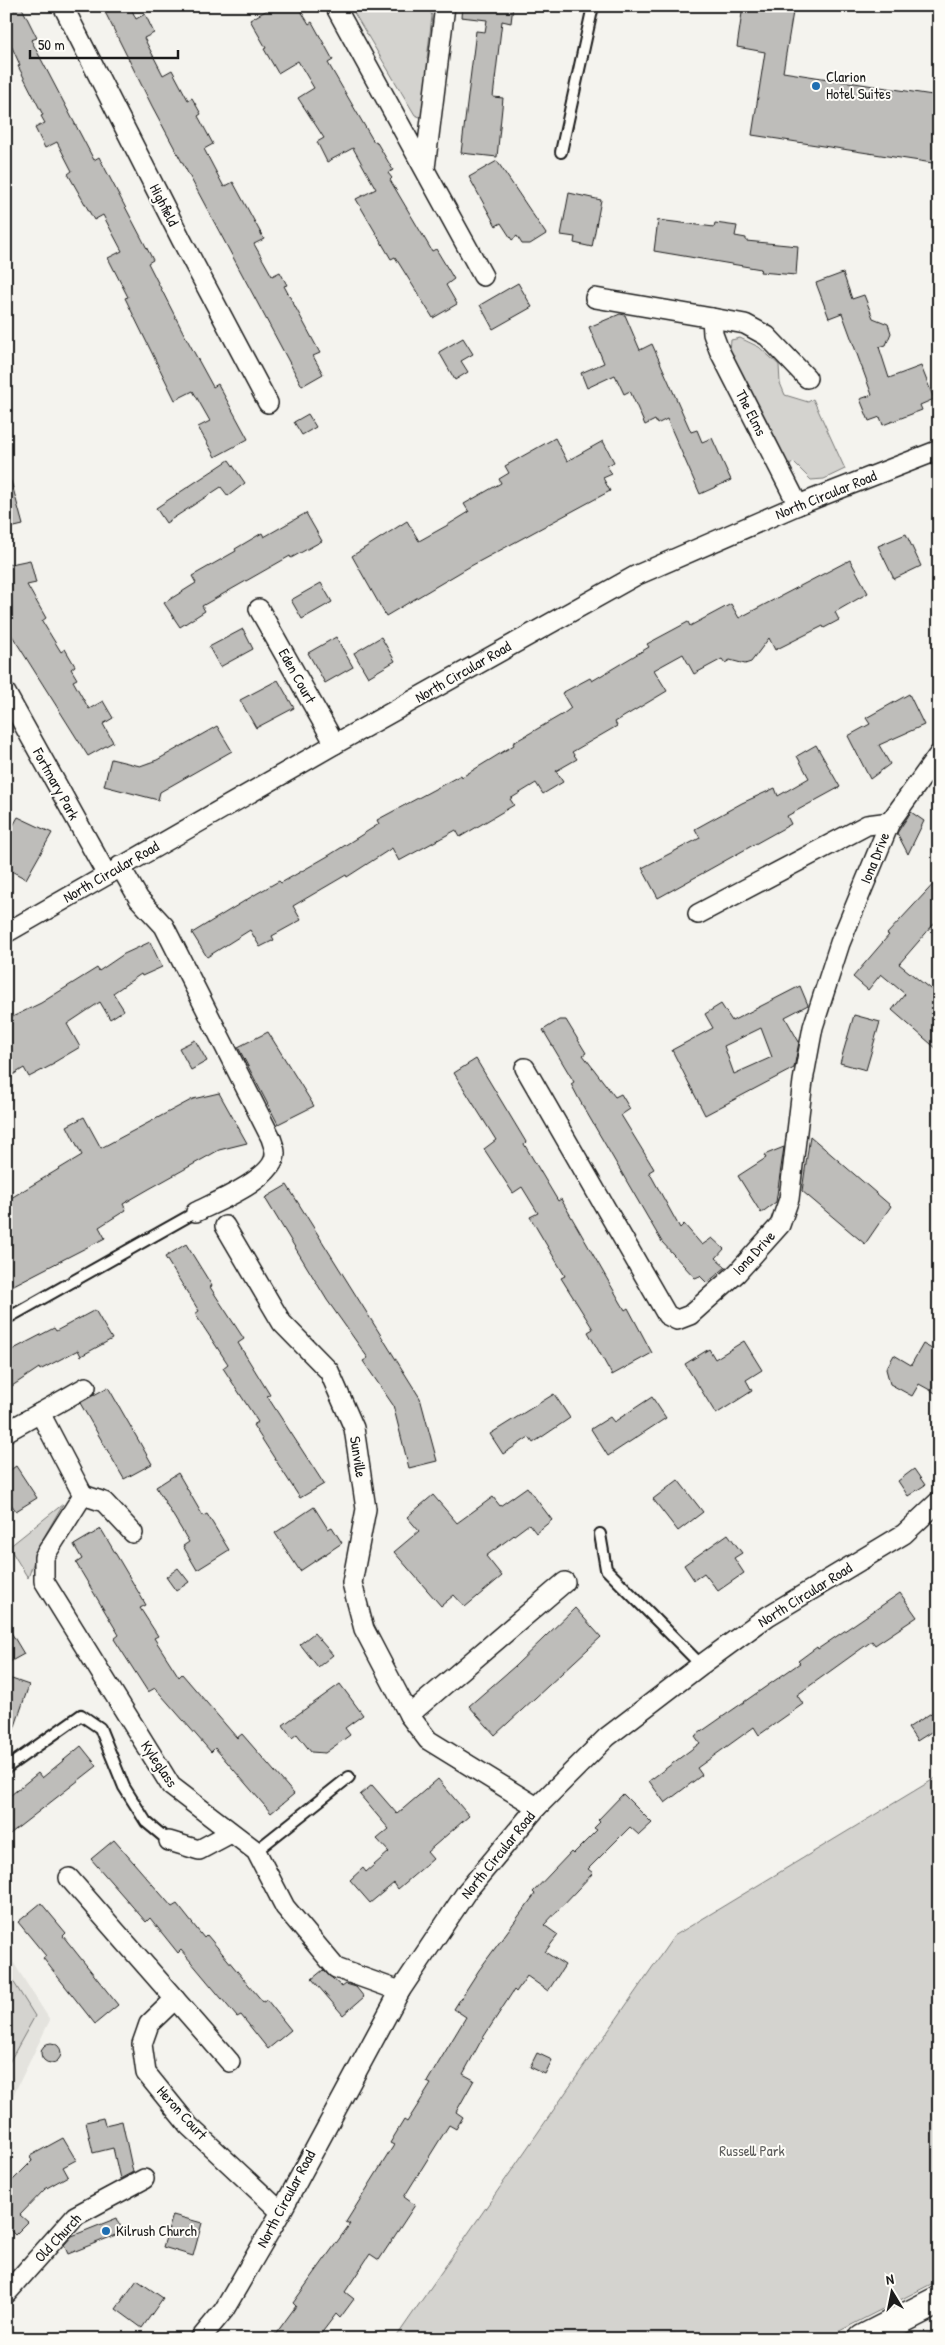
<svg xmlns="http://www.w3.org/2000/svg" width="945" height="2345" viewBox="0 0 945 2345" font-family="'Patrick Hand',sans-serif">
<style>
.built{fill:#e4e3de}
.green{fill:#d4d3cf;stroke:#787876}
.building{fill:#bebdba;stroke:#1c1c1c;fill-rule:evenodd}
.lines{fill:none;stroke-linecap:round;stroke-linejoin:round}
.service-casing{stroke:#1c1c1c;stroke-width:14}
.minor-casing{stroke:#1c1c1c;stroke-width:22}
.secondary-casing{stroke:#1c1c1c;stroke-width:31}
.service{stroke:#fdfcf7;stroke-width:10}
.minor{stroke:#fdfcf7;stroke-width:19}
.secondary{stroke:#fdfcf7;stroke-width:28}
.poi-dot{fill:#1f6fb2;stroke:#fdfcf7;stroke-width:2}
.labels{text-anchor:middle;stroke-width:4;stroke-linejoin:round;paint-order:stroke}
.poi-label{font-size:15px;fill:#1c1c1c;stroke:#fdfcf7;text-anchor:start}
.street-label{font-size:15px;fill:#1c1c1c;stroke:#fdfcf7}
.park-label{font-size:15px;fill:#5c5c5b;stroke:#fdfcf7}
</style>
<rect width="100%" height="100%" fill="#f4f3ee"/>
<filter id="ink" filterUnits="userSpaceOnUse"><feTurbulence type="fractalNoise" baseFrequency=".02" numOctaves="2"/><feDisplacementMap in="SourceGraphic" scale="10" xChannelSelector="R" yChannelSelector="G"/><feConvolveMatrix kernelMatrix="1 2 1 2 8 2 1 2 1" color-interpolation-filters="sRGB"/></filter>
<g filter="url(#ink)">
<polygon class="built" points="6,1951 50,2020 6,2110"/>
<g class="green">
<polygon points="350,6 429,8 432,16 427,59 432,61 425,115 420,117 415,115"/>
<polygon points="740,338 759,347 779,365 780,383 785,395 808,402 813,399 845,469 824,479 811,480 793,462 788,468 730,351 731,340"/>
<polygon points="63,1504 40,1544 28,1578 9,1547"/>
<polygon points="939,1776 939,2280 824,2339 395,2339 674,1936"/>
<polygon points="6,1970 35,2016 6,2068"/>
<polygon points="939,2329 939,2339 919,2339"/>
</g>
<g class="building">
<polygon points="21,6 37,38 31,40 94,160 99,157 153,260 148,263 183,332 213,387 218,384 248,439 215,457 198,427 210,421 193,391 175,400 125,298 128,297 108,258 122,251 103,215 94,220 68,174 72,171 57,142 45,148 35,128 45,123 41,116 43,115 18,66 20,65 6,34 6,13"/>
<polygon points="102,6 130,6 136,19 145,14 154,33 144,38 163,75 172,70 188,100 192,98 201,114 198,116 213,144 204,149 224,187 233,182 264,239 254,244 272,276 280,272 287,285 284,286 320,353 313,356 323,374 302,386 152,106"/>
<polygon points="274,6 298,6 309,24 312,22 333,60 328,63 374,142 376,141 393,170 388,173 392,178 390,180 432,251 436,249 454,279 446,285 457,304 433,318 395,257 391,259 356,199 376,189 353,148 327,162 317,142 324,138 298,98 314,88 298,61 278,73 264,49 266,48 250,20"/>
<polygon points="462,6 513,6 511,23 502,21 493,97 503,98 497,157 461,153 476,31 485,32 487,20 461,17"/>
<polygon points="743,6 794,6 783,72 939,96 939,164 752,135 765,52 737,47"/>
<polygon points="497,161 546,234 530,244 522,244 517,236 512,240 501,223 496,226 469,177"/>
<polygon points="569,193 601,200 592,247 574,243 575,237 561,235"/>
<polygon points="658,220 714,227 715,223 737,226 735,236 746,238 746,241 798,246 796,275 760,272 761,269 654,251"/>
<polygon points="843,273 852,299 864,295 873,318 888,324 891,333 886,345 879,347 889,378 921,366 934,399 920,405 922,410 883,425 880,417 869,421 860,399 872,395 842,313 829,318 816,283"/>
<polygon points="518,283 532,307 493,329 480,305"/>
<polygon points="620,314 625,315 640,350 652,344 691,432 697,430 702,442 712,438 731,480 700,494 667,419 657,424 655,420 645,425 630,391 624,394 615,375 587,388 581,373 604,363 589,327"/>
<polygon points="463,338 473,354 461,361 468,372 455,380 439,352"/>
<polygon points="308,414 316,427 302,435 294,422"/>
<polygon points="555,438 567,461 603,441 614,462 607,466 612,474 603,478 610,491 469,567 386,616 352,556 407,521 419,541 446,526 469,512 464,504 501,483 499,479 509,473 505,466"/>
<polygon points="229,460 245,483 228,496 221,487 166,523 156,508"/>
<polygon points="11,481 23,525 6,529 6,482"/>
<polygon points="306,513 322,541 291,558 290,556 202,606 205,611 180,627 164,603 196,583 192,576 236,551 235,549 262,533 264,537"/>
<polygon points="906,534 921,566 894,579 878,546"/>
<polygon points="30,560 36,583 27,585 46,618 42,621 61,652 65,649 75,666 71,669 77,679 73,681 89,709 103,701 113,718 103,724 113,742 88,756 6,626 6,565"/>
<polygon points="850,560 868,593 835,612 839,620 824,628 823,626 775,650 769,638 751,662 745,664 730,660 725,663 722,659 694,674 683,654 654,670 667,691 615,722 617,726 572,752 577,759 556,771 563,782 543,794 536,783 510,799 514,805 460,837 456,830 399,861 392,848 347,877 346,875 293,906 301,920 272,936 274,940 260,947 250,930 207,957 192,933 256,894 279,881 281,883 328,856 379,824 377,820 461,775 462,777 514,745 513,743 563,714 571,708 562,693 590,678 592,681 649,647 647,644 688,622 690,626 731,604 739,618"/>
<polygon points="321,583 332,602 302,619 291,600"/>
<polygon points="243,629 253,649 220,667 209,647"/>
<polygon points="336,637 353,667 325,683 308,653"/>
<polygon points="381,637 395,661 368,677 354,653"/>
<polygon points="278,680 294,708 256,728 240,700"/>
<polygon points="909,694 924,725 879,745 890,764 870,779 848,736 870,724 866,718"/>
<polygon points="217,726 232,751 160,792 158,800 104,786 111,759 140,766 157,760"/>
<polygon points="816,745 840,787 787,816 791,824 658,898 642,868 700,838 695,829 742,803 775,788 778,796 809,778 797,756"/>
<polygon points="911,812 924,821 908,854 897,833"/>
<polygon points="18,817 52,833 26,879 6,868 6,838"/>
<polygon points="939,878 939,918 899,964 939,996 939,1051 892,1010 905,994 881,974 868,990 853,977 889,935 887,934"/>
<polygon points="150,942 162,967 142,976 141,974 113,993 124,1010 110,1019 100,1002 67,1024 80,1047 53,1063 54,1064 29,1077 24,1068 6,1079 6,1020 41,1003 97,968 99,971 124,954"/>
<path d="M800,986L808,1005L785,1017L799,1042L794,1068L705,1115L672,1050L713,1028L705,1014L721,1004L732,1021ZM761,1028L772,1057L734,1074L724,1046Z"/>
<polygon points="854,1015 880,1022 866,1070 840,1063"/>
<polygon points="559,1020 566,1020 586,1053 583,1055 615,1097 621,1094 630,1109 621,1115 654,1169 649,1172 680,1228 684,1224 702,1245 712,1238 724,1249 716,1258 726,1267 707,1283 700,1276 695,1278 662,1242 580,1101 571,1084 574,1082 543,1030"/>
<polygon points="268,1032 314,1106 278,1124 238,1047"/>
<polygon points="195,1040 207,1061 191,1070 179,1048"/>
<polygon points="476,1059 526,1142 524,1144 558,1201 561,1199 625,1310 628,1308 652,1353 612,1375 588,1332 593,1329 561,1278 565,1276 530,1217 538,1213 522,1187 513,1193 484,1149 496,1140 454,1073"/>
<polygon points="219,1093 247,1143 219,1150 149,1189 123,1204 126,1210 99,1227 105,1238 6,1289 6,1201 82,1155 67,1126 84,1117 101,1148 193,1099"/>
<polygon points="810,1136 891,1206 865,1244 802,1191"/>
<polygon points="784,1147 776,1202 761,1213 738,1176 766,1158 764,1155"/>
<polygon points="287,1185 420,1398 437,1461 409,1468 393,1405 363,1361 368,1358 327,1300 265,1198"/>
<polygon points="186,1244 212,1286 210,1287 244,1339 238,1343 270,1395 267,1396 324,1484 300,1498 253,1425 258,1422 223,1368 228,1364 195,1314 199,1311 165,1257"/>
<polygon points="95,1310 112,1339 81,1356 78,1350 40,1370 39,1368 6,1390 6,1353 54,1328 56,1331"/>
<polygon points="744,1341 762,1370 746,1380 752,1391 716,1414 685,1364 709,1349 715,1359"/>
<polygon points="923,1344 939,1353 939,1395 919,1384 912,1396 890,1384 886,1369 894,1355 911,1365"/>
<polygon points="108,1387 152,1464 124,1479 80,1403"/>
<polygon points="554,1394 570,1418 533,1443 529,1437 503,1454 490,1434"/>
<polygon points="652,1397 666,1418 608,1456 591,1429 610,1417 614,1422"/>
<polygon points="16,1466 37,1498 16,1511 6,1497 6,1473"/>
<polygon points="914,1469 925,1485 908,1496 898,1481"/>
<polygon points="178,1473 203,1516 207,1514 229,1550 197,1570 183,1546 189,1542 156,1487"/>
<polygon points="678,1480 703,1512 678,1531 653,1499"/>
<polygon points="527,1487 552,1520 536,1533 529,1524 486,1556 502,1576 465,1607 454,1595 441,1606 394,1552 419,1531 407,1517 433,1495 457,1523 493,1497 500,1506"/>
<polygon points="314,1507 328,1529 332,1527 342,1543 300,1571 275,1533"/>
<polygon points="101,1529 146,1605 140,1608 158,1636 154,1638 179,1677 182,1674 237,1738 242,1734 294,1794 271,1813 215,1748 211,1752 155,1688 148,1692 114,1639 119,1635 76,1563 82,1559 74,1545"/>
<polygon points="728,1534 742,1553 734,1558 744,1573 718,1591 704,1573 694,1580 684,1565"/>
<polygon points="178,1568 189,1582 176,1591 166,1577"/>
<polygon points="900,1593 917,1617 875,1645 872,1641 797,1695 803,1704 759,1735 754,1727 697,1768 702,1775 665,1803 649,1781 700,1743 695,1736 800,1663 798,1661 817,1647 818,1649"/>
<polygon points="575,1608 601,1637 495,1735 469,1706 515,1666"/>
<polygon points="6,1624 24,1654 6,1664"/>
<polygon points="314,1633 333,1655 318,1667 300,1644"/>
<polygon points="6,1677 29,1685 9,1744 6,1744"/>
<polygon points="340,1684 363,1715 345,1728 350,1735 325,1753 311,1752 297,1734 292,1738 283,1725"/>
<polygon points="939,1708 939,1727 917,1741 908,1728"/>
<polygon points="81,1746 97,1766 6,1837 6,1799 38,1773 42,1778"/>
<polygon points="438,1779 469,1816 427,1852 433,1859 398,1889 394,1883 370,1903 350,1880 363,1868 366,1872 389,1852 377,1839 389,1829 360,1795 372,1785 397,1814"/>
<polygon points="623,1794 652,1823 639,1835 630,1827 588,1869 593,1873 544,1925 558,1935 545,1952 565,1965 548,1991 527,1976 516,1992 514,1990 481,2041 463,2074 474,2080 456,2112 463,2117 456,2129 449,2125 404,2197 415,2205 379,2260 370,2254 345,2292 354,2299 340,2318 336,2314 317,2339 272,2339 296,2306 293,2303 350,2224 346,2222 394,2145 390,2143 404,2120 407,2122 431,2084 427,2082 466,2017 454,2009 479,1970 535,1894 533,1892 571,1852 573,1854 597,1830 594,1828 600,1822 598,1820"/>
<polygon points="114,1840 172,1907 177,1904 204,1938 207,1935 263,2002 267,2000 291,2030 268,2049 241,2015 237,2017 181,1950 178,1953 150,1918 146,1922 91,1859"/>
<polygon points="41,1903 66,1933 63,1936 118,2005 95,2024 43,1958 46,1956 18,1922"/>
<polygon points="323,1970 342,1987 346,1984 356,1987 364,1997 343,2015 312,1979"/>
<circle cx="51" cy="2053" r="10"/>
<polygon points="537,2053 552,2060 545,2074 530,2067"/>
<polygon points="103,2118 105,2125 122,2121 133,2172 120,2179 113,2148 93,2153 86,2122"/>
<polygon points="63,2138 76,2160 63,2167 68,2176 45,2189 20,2215 28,2222 15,2235 8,2228 6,2229 6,2187 32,2161 30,2156"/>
<polygon points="173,2215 202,2223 193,2256 163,2247"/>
<polygon points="117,2218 123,2232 68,2254 64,2245 72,2236"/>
<polygon points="137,2280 163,2298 142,2328 116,2309"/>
</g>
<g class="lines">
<defs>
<g id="service">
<polyline points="561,152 593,6"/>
<polyline points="6,1319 196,1212"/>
<polyline points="600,1534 606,1569 701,1665"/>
<polyline points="6,1768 81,1715 100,1728 124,1787 146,1822 169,1841"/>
<polyline points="256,1851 349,1777"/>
</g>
<g id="minor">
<polyline points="63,6 181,239 268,403"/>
<polyline points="335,6 483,276"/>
<polyline points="425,168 445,6"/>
<polyline points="595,298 712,318 713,334 719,350 798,505"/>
<polyline points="712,318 745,324 767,336 807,378"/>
<polyline points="259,609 335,744"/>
<polyline points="6,693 107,875"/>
<path d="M120,866L139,899L164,926L271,1138C272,1142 275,1148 275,1153C276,1178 216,1202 196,1212"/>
<polyline points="698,914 867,825 890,822"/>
<polyline points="6,933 335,744 635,576 798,505 939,450"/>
<polyline points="525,1068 667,1315 677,1320 690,1315 737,1273 780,1225 789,1199 803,1081 813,1027 840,943 890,822 939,754"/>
<polyline points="225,1226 282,1323 329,1371 354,1428 366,1509 352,1583 364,1629 409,1715 428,1740 537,1807"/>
<polyline points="40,1413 86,1387"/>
<polyline points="6,1432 40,1413 83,1495 44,1557 44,1581 171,1786 256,1851 285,1907 336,1968 400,1991"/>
<polyline points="83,1495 104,1502 133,1533"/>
<polyline points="409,1715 565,1582"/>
<polyline points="169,1841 199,1850 231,1833"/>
<polyline points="69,1878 175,1999 149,2024 142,2044 146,2073 189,2126 281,2212"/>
<polyline points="175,1999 230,2062"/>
<polyline points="6,2294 75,2216 144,2179"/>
<polyline points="200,2339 224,2310 281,2212 400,1991 467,1891 537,1807 607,1737 701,1665 768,1616 904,1534 939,1501"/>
</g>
<polyline id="secondary" points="863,2339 939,2300"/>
</defs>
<use href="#service" class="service-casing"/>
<use href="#minor" class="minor-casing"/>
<use href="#secondary" class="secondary-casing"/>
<use href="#service" class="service"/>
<use href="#minor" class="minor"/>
<use href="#secondary" class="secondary"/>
</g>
</g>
<g class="poi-dot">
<circle cx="816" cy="86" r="5"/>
<circle cx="106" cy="2231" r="5"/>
</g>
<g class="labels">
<g class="poi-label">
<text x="826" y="82">Clarion<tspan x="826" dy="17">Hotel Suites</tspan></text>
<text x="116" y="2236">Kilrush Church</text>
</g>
<g class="street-label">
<text transform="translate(164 205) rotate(63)" y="5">Highfield</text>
<text transform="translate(751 413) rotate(63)" y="5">The Elms</text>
<text transform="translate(826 495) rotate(-22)" y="5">North Circular Road</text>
<text transform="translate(463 672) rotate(-30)" y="5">North Circular Road</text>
<text transform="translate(297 676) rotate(61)" y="5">Eden Court</text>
<text transform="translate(56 784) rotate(61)" y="5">Fortmary Park</text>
<text transform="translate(875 858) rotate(-68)" y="5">Iona Drive</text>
<text transform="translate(111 872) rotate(-30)" y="5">North Circular Road</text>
<text transform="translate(754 1253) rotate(-47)" y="5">Iona Drive</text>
<text transform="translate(358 1457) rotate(81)" y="5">Sunville</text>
<text transform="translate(805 1595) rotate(-32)" y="5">North Circular Road</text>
<text transform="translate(159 1764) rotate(56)" y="5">Kyleglass</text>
<text transform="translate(498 1855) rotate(-51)" y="5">North Circular Road</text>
<text transform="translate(182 2113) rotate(48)" y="5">Heron Court</text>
<text transform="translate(286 2199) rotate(-62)" y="5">North Circular Road</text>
<text transform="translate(58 2238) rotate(-47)" y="5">Old Church</text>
</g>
<g class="park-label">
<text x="752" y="2156">Russell Park</text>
</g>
</g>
<rect width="945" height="2345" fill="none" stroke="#fdfcf7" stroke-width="25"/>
<rect x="12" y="12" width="920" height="2320" fill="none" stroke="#1c1c1c" stroke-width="2" filter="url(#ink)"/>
<g transform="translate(892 2292) rotate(350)" stroke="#fdfcf7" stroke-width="4" paint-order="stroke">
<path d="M0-4L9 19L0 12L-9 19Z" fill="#1c1c1c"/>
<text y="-8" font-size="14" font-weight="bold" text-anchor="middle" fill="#1c1c1c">N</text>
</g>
<path d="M30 50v8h148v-8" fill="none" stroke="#1c1c1c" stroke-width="2.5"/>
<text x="38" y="50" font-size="15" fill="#1c1c1c" stroke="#fdfcf7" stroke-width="4" paint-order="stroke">50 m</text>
</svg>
